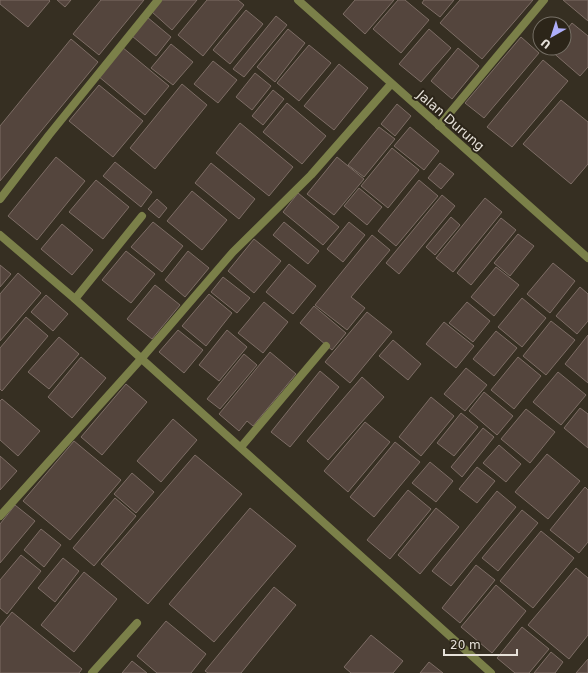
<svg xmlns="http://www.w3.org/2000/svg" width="588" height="673" viewBox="0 0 588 673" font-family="'DejaVu Sans',sans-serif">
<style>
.building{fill:#54453d;stroke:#7d6d65}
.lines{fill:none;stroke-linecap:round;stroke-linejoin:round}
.service{stroke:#7b8049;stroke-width:8}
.minor{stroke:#7b8049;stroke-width:8}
.tertiary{stroke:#7b8049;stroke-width:8}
.labels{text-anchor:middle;stroke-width:4;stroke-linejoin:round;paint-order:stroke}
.street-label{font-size:13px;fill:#e6e1d9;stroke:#2c2519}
</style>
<rect width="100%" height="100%" fill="#362f22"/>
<g class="building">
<polygon points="0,0 49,0 50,1 28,27 0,4"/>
<polygon points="57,0 71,0 65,7"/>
<polygon points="101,0 144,0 99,55 73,34"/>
<polygon points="161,0 197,0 172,30 152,12"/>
<polygon points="207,0 238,0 244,5 203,56 178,35"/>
<polygon points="355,0 394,0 365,34 343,14"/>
<polygon points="398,0 405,0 429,20 401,53 373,29"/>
<polygon points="424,0 454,0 440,17 422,3"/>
<polygon points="460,0 533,0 482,59 440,23"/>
<polygon points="563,0 588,0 588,21"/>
<polygon points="246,10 263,24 230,64 213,50"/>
<polygon points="276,16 287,25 244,77 233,69"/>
<polygon points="147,17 171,37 156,56 132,36"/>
<polygon points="572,23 588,36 588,67 580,76 550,50 551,48 564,48 564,33"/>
<polygon points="288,29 305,43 275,82 257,67"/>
<polygon points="429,29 451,48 421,82 399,64"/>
<polygon points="521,37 539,53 484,118 465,103"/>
<polygon points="71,39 98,62 0,181 0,126"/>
<polygon points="171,44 193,62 173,85 151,68"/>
<polygon points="309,45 331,63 299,101 277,83"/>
<polygon points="122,47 169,86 145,115 98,76"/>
<polygon points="458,48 479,66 452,99 431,81"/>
<polygon points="543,60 568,81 512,147 487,127"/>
<polygon points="213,61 237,80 218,103 194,84"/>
<polygon points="339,64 368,88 334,130 304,106"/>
<polygon points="255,73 271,86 252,110 236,97"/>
<polygon points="182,84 207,105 155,169 130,148"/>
<polygon points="99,85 143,121 113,157 69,121"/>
<polygon points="273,90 284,99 263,125 252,116"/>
<polygon points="561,100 588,122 588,164 571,184 523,144"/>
<polygon points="287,103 326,136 302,164 263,132"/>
<polygon points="397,104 411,116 395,136 381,124"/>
<polygon points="240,123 293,167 269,196 216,153"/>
<polygon points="379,127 395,139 364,177 348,165"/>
<polygon points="410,127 439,151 424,170 394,146"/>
<polygon points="392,148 419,170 388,208 361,186"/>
<polygon points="56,157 85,181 37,240 8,216"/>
<polygon points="337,157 364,179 334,215 307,194"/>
<polygon points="115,162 152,192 141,207 103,176"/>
<polygon points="211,163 255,199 239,219 195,183"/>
<polygon points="440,163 454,174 441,189 428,178"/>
<polygon points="96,180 129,207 103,239 69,212"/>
<polygon points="419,180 438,196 396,246 378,231"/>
<polygon points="359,188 382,207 367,225 344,206"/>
<polygon points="192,191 227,220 202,250 167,221"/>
<polygon points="298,193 339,227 323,245 283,212"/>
<polygon points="442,195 455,206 399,274 386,263"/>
<polygon points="485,198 502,212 453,272 436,258"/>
<polygon points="157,199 167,208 159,218 148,209"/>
<polygon points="451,217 460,225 435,255 426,247"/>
<polygon points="501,218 516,230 471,285 457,273"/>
<polygon points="153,222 183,246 162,272 131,247"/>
<polygon points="284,222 319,251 308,264 273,235"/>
<polygon points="349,222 365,235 343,262 327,249"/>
<polygon points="62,224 93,250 72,275 41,249"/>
<polygon points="518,234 534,246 510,276 494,263"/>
<polygon points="372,235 390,250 351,297 365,308 347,330 315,305"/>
<polygon points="254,239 281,261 254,293 228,271"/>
<polygon points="126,251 155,274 131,303 102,280"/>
<polygon points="188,251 209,268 185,297 165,280"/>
<polygon points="553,263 575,281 550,313 527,294"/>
<polygon points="289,264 316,286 293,314 266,292"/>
<polygon points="0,265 11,274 0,287"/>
<polygon points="496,267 519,285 494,316 471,297"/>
<polygon points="18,273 41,293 0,341 0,294"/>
<polygon points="223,277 250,298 237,313 211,292"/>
<polygon points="155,285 180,305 152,339 127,319"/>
<polygon points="580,287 588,294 588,321 577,334 556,316"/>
<polygon points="209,294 232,313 206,346 182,326"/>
<polygon points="46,295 68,314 53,331 31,312"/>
<polygon points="522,298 546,318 522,347 498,327"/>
<polygon points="264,302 288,322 263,353 238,333"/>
<polygon points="467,302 490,321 473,342 449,323"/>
<polygon points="314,306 346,333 332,350 300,323"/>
<polygon points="367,312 392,332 350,383 325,362"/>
<polygon points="26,317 48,336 2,391 0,389 0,348"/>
<polygon points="551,321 575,340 546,375 523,356"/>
<polygon points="444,322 474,346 456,368 426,344"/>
<polygon points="178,330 203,350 184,373 159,352"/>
<polygon points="227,330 247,347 219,381 199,365"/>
<polygon points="496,331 517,348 494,376 473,359"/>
<polygon points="588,335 588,383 565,364"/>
<polygon points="59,337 79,354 49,389 28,372"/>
<polygon points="393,340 421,364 408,380 379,356"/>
<polygon points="270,352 296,374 253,426 247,421 239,431 219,414"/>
<polygon points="244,354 257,365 220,409 207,399"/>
<polygon points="81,357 106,378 72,418 48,397"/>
<polygon points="518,357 541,376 514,409 491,390"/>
<polygon points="466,368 487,385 465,411 444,394"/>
<polygon points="320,371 339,387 290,447 271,432"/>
<polygon points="558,372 586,395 561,425 533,402"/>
<polygon points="362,377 384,397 328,460 307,441"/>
<polygon points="126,384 147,402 102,455 81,437"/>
<polygon points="484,392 513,416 497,435 469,411"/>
<polygon points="431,397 454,416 421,456 399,437"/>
<polygon points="2,399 40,431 18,456 0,440 0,401"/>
<polygon points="580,408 588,414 588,448 564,428"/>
<polygon points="526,409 555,432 530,463 501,439"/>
<polygon points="461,413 478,427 454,456 437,443"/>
<polygon points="173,419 197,440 161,482 137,461"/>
<polygon points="365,422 390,442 348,492 324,471"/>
<polygon points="483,428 494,437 462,477 451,467"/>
<polygon points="74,441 121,480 70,540 23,501"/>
<polygon points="395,442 420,462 374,517 350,497"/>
<polygon points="499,445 521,464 506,482 483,463"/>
<polygon points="547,454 580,481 548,519 515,492"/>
<polygon points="195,455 242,494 148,604 101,564"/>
<polygon points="0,456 17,471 0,490"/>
<polygon points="430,462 453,481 436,502 412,483"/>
<polygon points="477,467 495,481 477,503 459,489"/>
<polygon points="132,473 154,492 136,513 114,494"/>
<polygon points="585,487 588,490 588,542 579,553 550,530"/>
<polygon points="408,490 431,509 390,559 367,540"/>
<polygon points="497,491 516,507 451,586 432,571"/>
<polygon points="115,498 136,516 94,566 73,548"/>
<polygon points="15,505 35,521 0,563 0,524"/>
<polygon points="250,508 296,546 214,642 169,604"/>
<polygon points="436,508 459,527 420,574 398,555"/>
<polygon points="522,510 538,523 498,571 482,558"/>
<polygon points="41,529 61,545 44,567 24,550"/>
<polygon points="541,531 574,558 533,608 500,581"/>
<polygon points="21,555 41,571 7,614 0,608 0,580"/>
<polygon points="63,558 79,571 55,602 38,588"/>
<polygon points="476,565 495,580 460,623 442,608"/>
<polygon points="576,568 588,578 588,635 569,659 528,625"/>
<polygon points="84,572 117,599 74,652 41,625"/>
<polygon points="496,585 526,611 492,653 461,627"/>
<polygon points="274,587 296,605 241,673 208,673 205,671"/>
<polygon points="12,612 82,669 79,673 0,673 0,627"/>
<polygon points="166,621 206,654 191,673 157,673 137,656"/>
<polygon points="522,627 549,649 529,673 515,673 497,658"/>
<polygon points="371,635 403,661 393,673 351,673 344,667"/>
<polygon points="551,652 563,662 555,673 534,673"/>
<polygon points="588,659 588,673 576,673"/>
<polygon points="132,661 147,673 122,673"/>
<polygon points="429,662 443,673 420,673"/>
</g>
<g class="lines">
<g class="service">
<polyline points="0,199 49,135 158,0"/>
<polyline points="241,447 326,346"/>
<polyline points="92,673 137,623"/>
</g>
<g class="minor">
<polyline points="439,126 544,0"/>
<polyline points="0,235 75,299 491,673"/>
<polyline points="75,299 142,216"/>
<polyline points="0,516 141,359 233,252 311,175 391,84"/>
</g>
<polyline class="tertiary" points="298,0 588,258"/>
</g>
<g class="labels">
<g class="street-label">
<text transform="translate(451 120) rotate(41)" y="5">Jalan Durung</text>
</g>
</g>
<g transform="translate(552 36) rotate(219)"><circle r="19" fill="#2c2519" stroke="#767066"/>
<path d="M0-3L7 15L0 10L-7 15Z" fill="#aeaefa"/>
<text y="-6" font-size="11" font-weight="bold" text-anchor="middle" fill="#e6e1d9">U</text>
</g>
<path d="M444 649v6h73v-6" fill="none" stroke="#e6e1d9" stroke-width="2"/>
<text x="450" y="649" font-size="12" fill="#e6e1d9" stroke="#2c2519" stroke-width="3" paint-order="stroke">20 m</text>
</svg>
